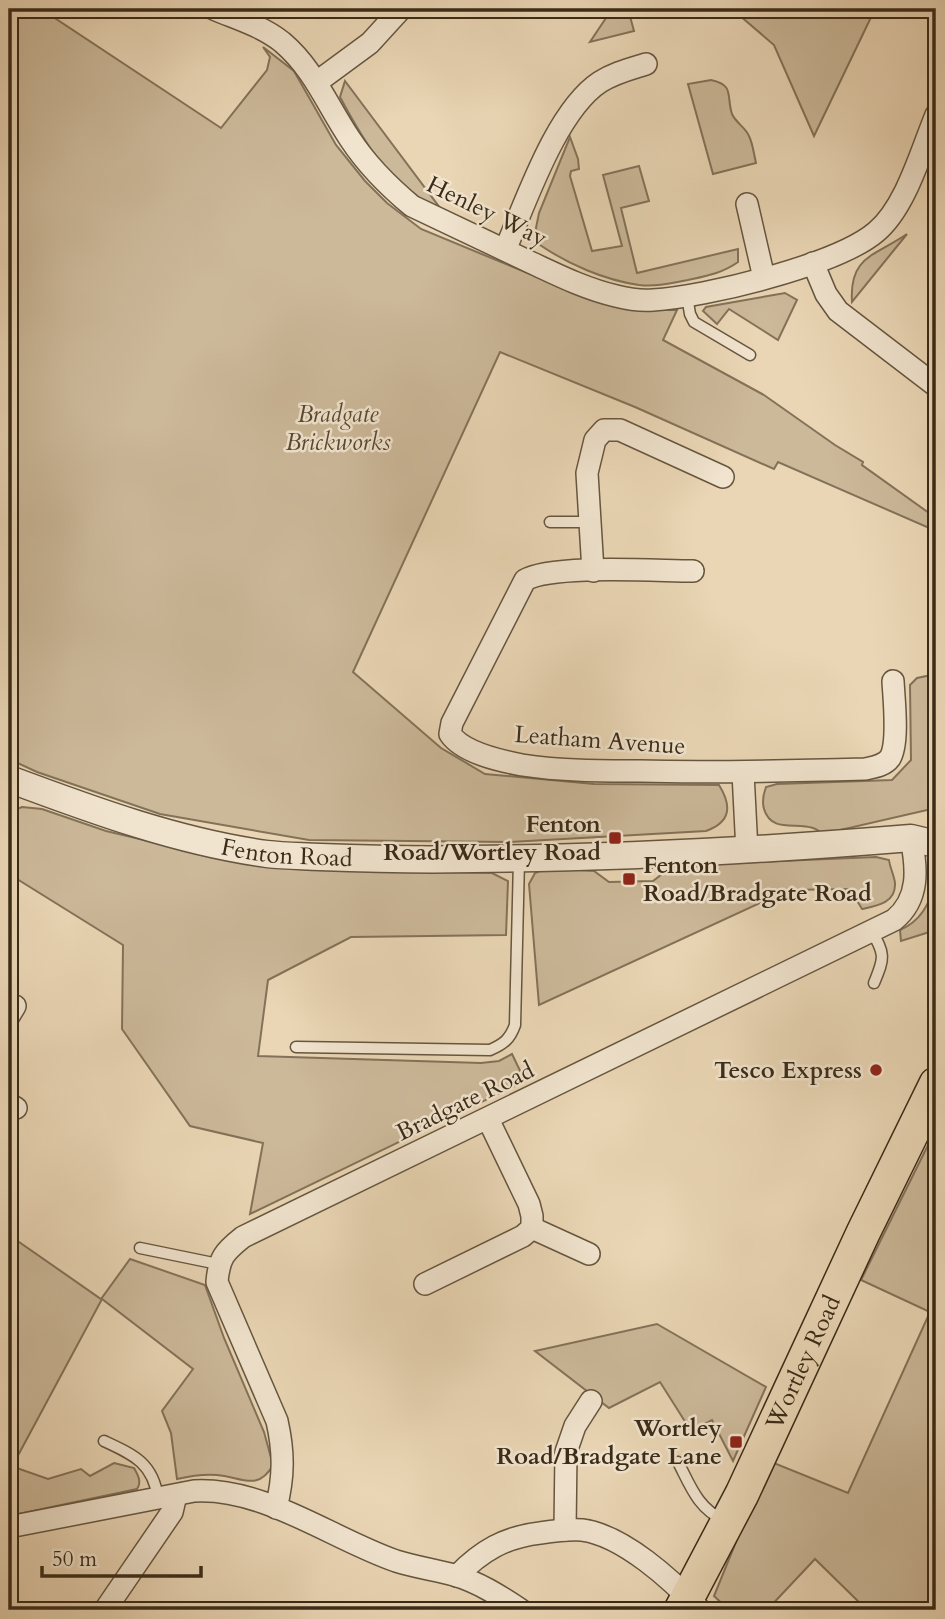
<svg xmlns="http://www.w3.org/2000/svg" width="945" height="1619" viewBox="0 0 945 1619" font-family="Cardo,serif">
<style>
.green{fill:#ccb99a;stroke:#837259;stroke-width:2}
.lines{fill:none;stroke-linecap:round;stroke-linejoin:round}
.service-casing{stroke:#66563f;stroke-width:13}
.minor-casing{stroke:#66563f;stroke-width:24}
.tertiary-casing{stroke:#66563f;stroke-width:29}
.primary-casing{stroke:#3a2b18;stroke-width:36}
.service{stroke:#f1e4cf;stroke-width:10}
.minor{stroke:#f1e4cf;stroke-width:21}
.tertiary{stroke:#f1e4cf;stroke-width:26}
.primary{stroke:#ead6b5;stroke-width:33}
.poi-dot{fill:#8f2418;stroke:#f1e4cf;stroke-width:2.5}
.labels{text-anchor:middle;stroke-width:5;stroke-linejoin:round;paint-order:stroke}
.street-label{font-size:24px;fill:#3a2b18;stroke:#f1e4cf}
.park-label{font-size:24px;font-style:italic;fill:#574732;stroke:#f1e4cf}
.poi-label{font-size:24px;font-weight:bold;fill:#3a2b18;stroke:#f1e4cf;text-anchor:end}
</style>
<rect width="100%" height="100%" fill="#ead6b5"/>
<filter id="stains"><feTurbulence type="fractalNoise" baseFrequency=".00286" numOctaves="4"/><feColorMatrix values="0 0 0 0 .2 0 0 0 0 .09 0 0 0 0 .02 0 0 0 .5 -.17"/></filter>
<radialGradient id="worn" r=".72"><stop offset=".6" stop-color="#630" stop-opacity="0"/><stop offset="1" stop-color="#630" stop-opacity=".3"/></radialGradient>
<g class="green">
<path d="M9,9H41L221,128L267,70L270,57L263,47L294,71L336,145L365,181L387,203L421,229L598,302L637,310H677L663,340L764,395L835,445L863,462L862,465L936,518V531L778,462L774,469L635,407L500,352L353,672L441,748L485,774L594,784L719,785C732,806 731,822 706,831L510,842L309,840L160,814L37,772L9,759Z"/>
<polygon points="612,9 628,9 634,31 590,42"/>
<polygon points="732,9 875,9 814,136 774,45"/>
<path d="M711,80C735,85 726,96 732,114C736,123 746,128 749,136C753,144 754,155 756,163L713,174L688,84Z"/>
<path d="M345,81L440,208C391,190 363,140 340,97Z"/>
<path d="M570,137L578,159L579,169L571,171L570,176L592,251L622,246L603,175L639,166L649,201L621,208L637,273L738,249V262C723,273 706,276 688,280C672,283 656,287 639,285C604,280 568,264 540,245L536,228L539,213Z"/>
<path d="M907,234L852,302C849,256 875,256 907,234Z"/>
<polygon points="785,293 797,300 778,340 729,309 717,324 703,311 706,307"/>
<path d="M936,674V808L823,834C820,832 817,829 813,828C796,822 771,833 764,809C762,802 763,795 766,787L777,784L892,780L911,760L910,685L917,678Z"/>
<polygon points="22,807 42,809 106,831 199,853 336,870 492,873 508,881 506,935 351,937 268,980 258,1056 481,1063 499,1061 512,1054 525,1081 250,1214 263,1143 190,1126 122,1029 123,945 9,874 9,812"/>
<path d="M876,857L889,860C890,868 894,875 895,883C896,903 877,906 862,909L850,889L788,890L539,1005L529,884L535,873L547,868L594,871L609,882L653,881L666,871L710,864Z"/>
<path d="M936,884V930L901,941L900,930C921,921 928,905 936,884Z"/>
<polygon points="936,1129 936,1610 867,1610 815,1559 767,1610 729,1610 714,1596 769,1461 848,1493 930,1312 861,1280"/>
<path d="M9,1235L101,1299L130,1259L205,1285L224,1338L264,1432L273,1465C258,1492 241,1477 217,1475C204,1474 190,1476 177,1479L171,1433L162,1411L193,1369L102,1299L14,1463L9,1465Z"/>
<polygon points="657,1324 766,1387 733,1461 712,1420 691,1431 660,1382 609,1408 535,1351"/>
<path d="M114,1463L134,1468C138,1475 142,1482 137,1489L9,1516V1467H14L48,1479L81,1469L90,1476Z"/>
</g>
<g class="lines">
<defs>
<g id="service">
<polyline points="687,296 690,314 694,322 750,355"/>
<polyline points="550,522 590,522"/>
<path d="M871,930C885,954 885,957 874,983"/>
<path d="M296,1047L490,1050C504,1044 510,1039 515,1025L519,860"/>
<polyline points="140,1248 218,1264"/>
<path d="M104,1441C134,1455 153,1463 158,1498"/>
<path d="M678,1462C690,1485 698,1509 724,1520"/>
</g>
<g id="minor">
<path d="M214,9C237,19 262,26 282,42C314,69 327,105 350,139C367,165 388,186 412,206C452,225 492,244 532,263C560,276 586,289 616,296C628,299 642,301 653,300C705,297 837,265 876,232C906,207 921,151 936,115"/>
<polyline points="317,82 370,43 401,9"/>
<polyline points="747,204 764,278"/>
<path d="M505,250C526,202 556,111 600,82C614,73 630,69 646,64"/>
<polyline points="813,263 826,294 838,311 936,386"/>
<polyline points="593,571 587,473 595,440 604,430 620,430 723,477"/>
<path d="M693,571C657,571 552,564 525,580L452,723L450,734C463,753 501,761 522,765C560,771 602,771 640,771C715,773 790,771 865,769C874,767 884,766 890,758C899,743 894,700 893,681"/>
<polyline points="743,773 747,851"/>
<polyline points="9,1016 15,1006"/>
<polyline points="9,1104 16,1108"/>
<polyline points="532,1228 589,1254"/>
<polyline points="425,1284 523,1236 532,1228 532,1216 529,1204 488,1119"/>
<path d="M276,1508C284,1477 284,1452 277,1421L217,1282C219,1258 224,1252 243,1237L894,920C920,899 917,868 911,838"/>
<path d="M9,1527L194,1491C264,1487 332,1539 396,1561C415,1567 435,1570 454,1575C478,1582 500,1596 521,1610"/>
<polyline points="565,1530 566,1452 575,1426 591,1401"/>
<path d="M457,1576C481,1551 505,1537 540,1533C554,1531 568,1529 582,1530C623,1535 673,1581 700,1610"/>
<polyline points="105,1610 172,1512 176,1495"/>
</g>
<g id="tertiary">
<path id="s1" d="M9,779C92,810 179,842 267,854C284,856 302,856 320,857C371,859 422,860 473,859C620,858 764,850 911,838L936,844"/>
</g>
<g id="primary">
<path id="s2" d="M681,1610L742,1494L863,1233L936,1084"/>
</g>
</defs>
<use href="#service" class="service-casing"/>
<use href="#minor" class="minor-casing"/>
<use href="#tertiary" class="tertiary-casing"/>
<use href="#primary" class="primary-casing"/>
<use href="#service" class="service"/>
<use href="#minor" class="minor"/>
<use href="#tertiary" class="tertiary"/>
<use href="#primary" class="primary"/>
</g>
<g class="poi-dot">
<rect x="608" y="831" width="14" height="14" rx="3.5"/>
<rect x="622" y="872" width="14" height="14" rx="3.5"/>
<circle cx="876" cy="1070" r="7"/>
<rect x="729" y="1435" width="14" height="14" rx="3.5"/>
</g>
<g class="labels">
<g class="street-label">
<text transform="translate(487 211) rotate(26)" y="8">Henley Way</text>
<text transform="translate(600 740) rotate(4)" y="8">Leatham Avenue</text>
<text dy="8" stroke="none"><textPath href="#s1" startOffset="289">Fenton Road</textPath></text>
<text transform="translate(465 1101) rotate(-26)" y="8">Bradgate Road</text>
<text dy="8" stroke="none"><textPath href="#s2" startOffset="276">Wortley Road</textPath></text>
</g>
<g class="park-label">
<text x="338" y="422">Bradgate<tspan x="338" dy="28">Brickworks</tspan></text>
</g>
<g class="poi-label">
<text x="601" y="832">Fenton<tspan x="601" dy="28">Road/Wortley Road</tspan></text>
<text x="643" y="873" text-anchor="start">Fenton<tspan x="643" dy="28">Road/Bradgate Road</tspan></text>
<text x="862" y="1078">Tesco Express</text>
<text x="722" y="1436">Wortley<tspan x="722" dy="28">Road/Bradgate Lane</tspan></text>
</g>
</g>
<rect width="945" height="1619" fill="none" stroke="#ead6b5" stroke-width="35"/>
<rect x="10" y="10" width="924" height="1598" fill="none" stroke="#3a2b18" stroke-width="3.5"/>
<rect x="18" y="18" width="910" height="1584" fill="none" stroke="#3a2b18" stroke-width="2"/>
<path d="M42 1566v10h159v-10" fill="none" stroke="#3a2b18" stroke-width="3.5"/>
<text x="52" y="1566" font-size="21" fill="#3a2b18" stroke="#f1e4cf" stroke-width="5" paint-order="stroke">50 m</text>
<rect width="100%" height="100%" filter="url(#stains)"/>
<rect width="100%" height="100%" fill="url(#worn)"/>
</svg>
